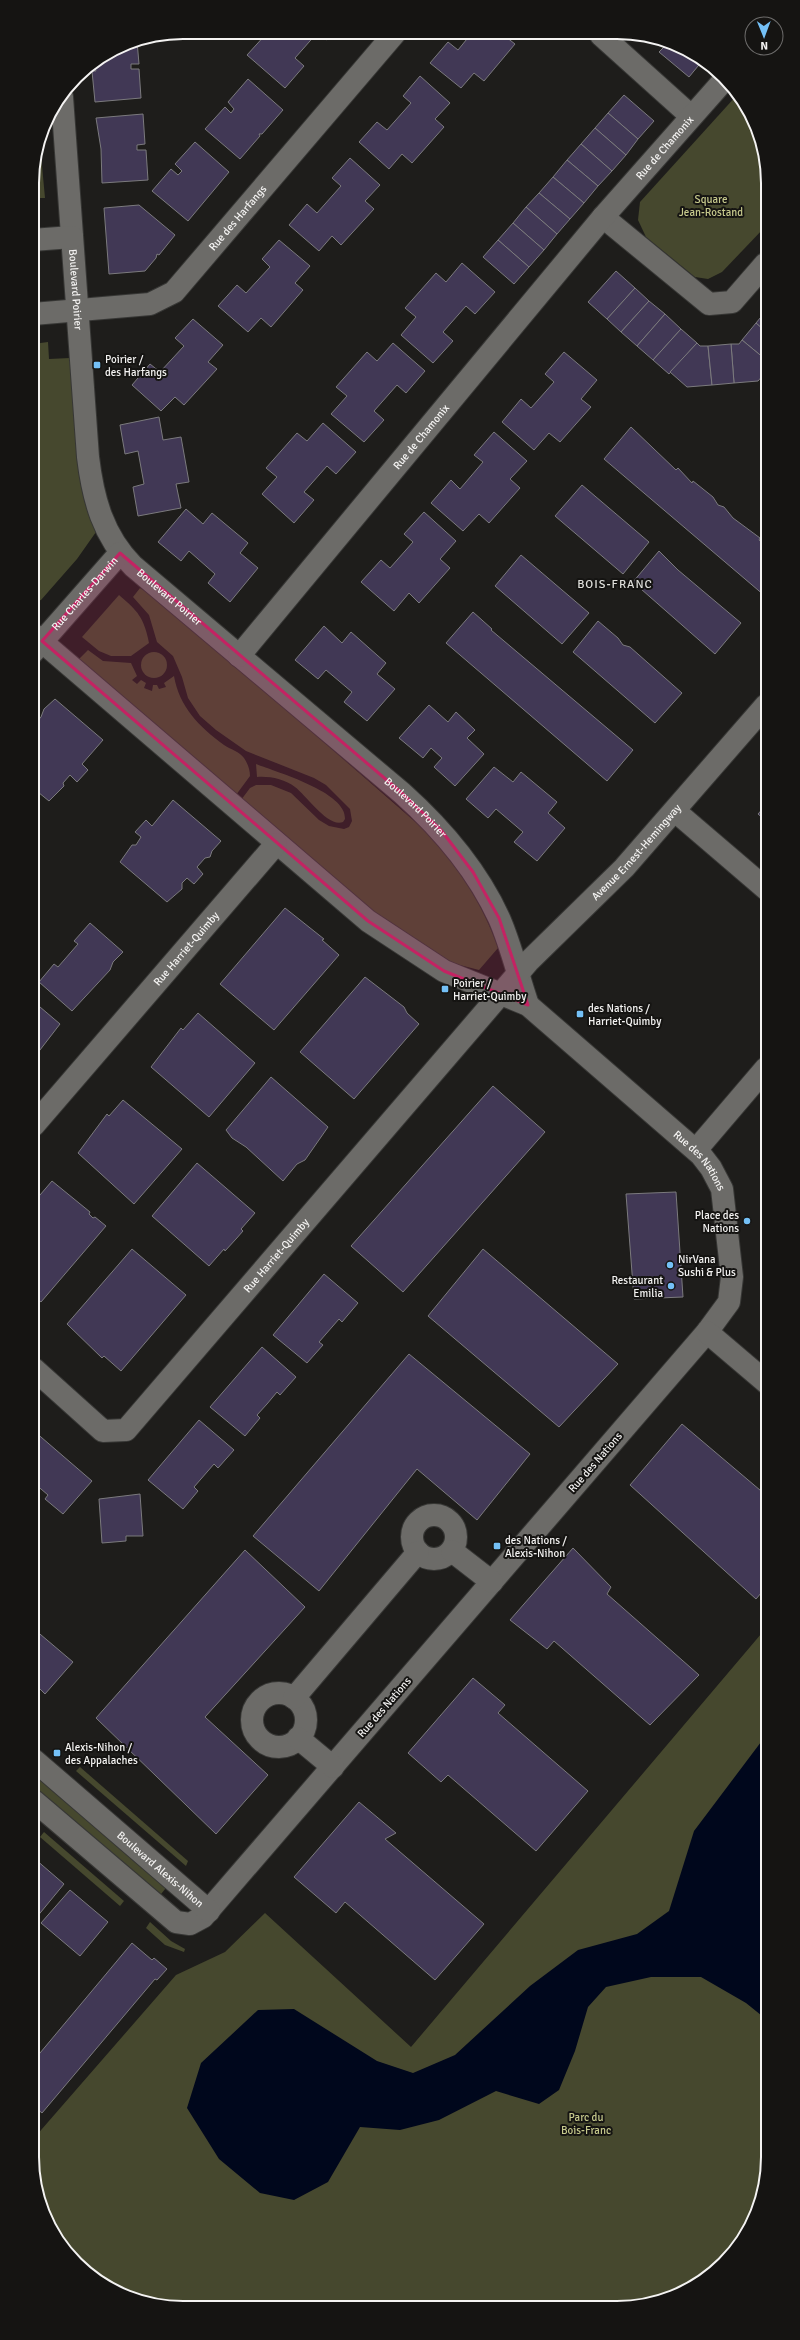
<svg xmlns="http://www.w3.org/2000/svg" width="800" height="2340" viewBox="0 0 800 2340" font-family="Signika,sans-serif">
<style>
.green{fill:#46482e}
.water{fill:#00071c}
.building{fill:#413855;stroke:#7b7a7d}
.lines{fill:none;stroke-linecap:round;stroke-linejoin:round}
.minor-casing{stroke:#373735;stroke-width:24}
.minor{stroke:#6c6b68;stroke-width:22}
.marked{fill:#c42363;fill-opacity:0.2;stroke:#c42363;stroke-width:3;stroke-linejoin:round}
.poi-dot{fill:#74c0f6;stroke:#151412;stroke-width:1.5}
.labels{text-anchor:middle;stroke-width:4;stroke-linejoin:round;paint-order:stroke}
.street-label{font-size:11px;fill:#f4f3f2;stroke:#151412}
.park-label{font-size:11px;fill:#c7ca8d;stroke:#151412}
.poi-label{font-size:11px;fill:#f4f3f2;stroke:#151412;text-anchor:start}
.neighbourhood-label{font-size:12px;letter-spacing:1px;fill:#dfdfdb;stroke:#151412}
.rim{fill:none;stroke:#f4f3f2;stroke-width:2}
</style>
<rect width="100%" height="100%" fill="#1e1d1b"/>
<g class="green">
<polygon points="737,95 752,116 765,154 765,227 722,272 708,279 695,277 646,237 638,220 640,202"/>
<polygon points="40,144 45,198 32,198 32,173"/>
<polygon points="48,342 49,359 70,358 96,532 77,559 41,600 33,602 33,344"/>
<path d="M140,588L163,602L428,833C458,867 483,904 498,948L479,970L452,963L364,905L241,800L250,788L256,785H271L291,793L319,820L329,826L344,829L349,827L352,821L350,809L326,785L314,778L246,751L216,730L200,716L188,698L182,677L173,656L157,642L149,615L133,597Z"/>
<path d="M119,595C138,611 144,618 149,643L131,656H111L99,651L82,637Z"/>
<path d="M88,650L103,661L131,663L137,676L132,680L137,684L141,680L146,683L144,688L152,691L153,685H157L159,689L166,687L164,683L174,676C179,706 199,727 224,745C230,749 240,752 244,758C248,764 250,770 250,776L236,795L79,659Z"/>
<circle cx="154" cy="665" r="13"/>
<path d="M256,764C276,772 347,792 345,819L343,822C328,828 306,795 295,787C285,779 269,776 257,777Z"/>
<polygon points="767,1627 768,2166 757,2214 731,2256 692,2288 646,2305 154,2305 116,2292 77,2264 52,2232 35,2186 35,2137 176,1975 225,1952 265,1913 411,2047"/>
<polygon points="34,1767 170,1883 157,1899 34,1794"/>
<polygon points="80,1767 188,1861 186,1866 76,1771"/>
<polygon points="44,1832 124,1901 120,1906 40,1837"/>
<polygon points="150,1922 171,1941 185,1949 184,1952 165,1945 146,1928"/>
</g>
<polygon class="water" points="767,1734 767,2020 746,2003 701,1977 651,1977 606,1987 588,2007 575,2051 559,2090 539,2104 496,2091 439,2120 400,2130 360,2127 328,2182 294,2200 260,2193 219,2159 187,2108 201,2063 258,2010 294,2009 377,2061 413,2073 455,2055 530,1986 578,1950 637,1934 669,1911 694,1831"/>
<g class="building">
<polygon points="267,33 317,33 295,58 304,66 285,88 247,55"/>
<polygon points="318,33 333,33 327,40"/>
<polygon points="471,34 508,34 506,37 515,44 484,81 474,73 461,88 430,63 448,42 458,50"/>
<polygon points="137,41 139,64 131,64 131,69 139,69 141,98 95,102 92,71 96,71 93,64 126,43"/>
<polygon points="668,43 692,52 703,60 689,77 659,52"/>
<polygon points="420,76 450,103 435,119 444,127 412,163 402,154 389,169 359,142 377,122 387,130 411,103 403,96"/>
<polygon points="248,79 283,110 262,134 259,134 260,136 240,159 205,129 225,107 231,113 234,109 228,102"/>
<polygon points="624,95 654,121 638,139 608,113"/>
<polygon points="608,113 638,139 626,155 595,128"/>
<polygon points="143,114 145,144 137,145 137,150 146,150 148,180 102,183 101,149 96,118"/>
<polygon points="595,128 626,155 612,171 581,144"/>
<polygon points="195,142 229,172 188,221 152,191 171,169 178,175 182,171 175,164"/>
<polygon points="581,144 612,171 598,186 567,160"/>
<polygon points="350,158 380,185 365,201 374,209 341,245 332,236 319,251 289,225 307,204 317,213 341,186 332,178"/>
<polygon points="567,160 598,186 584,203 553,177"/>
<polygon points="553,177 584,203 570,219 539,193"/>
<polygon points="539,193 570,219 557,234 526,207"/>
<polygon points="139,205 175,235 159,255 157,254 156,258 145,271 109,274 104,208"/>
<polygon points="526,207 557,234 544,250 513,223"/>
<polygon points="513,223 544,250 529,267 498,240"/>
<polygon points="279,240 310,266 295,283 303,290 271,327 261,318 248,332 218,306 237,285 246,293 270,267 262,259"/>
<polygon points="498,240 529,267 514,284 483,257"/>
<polygon points="462,263 495,292 475,314 466,306 443,332 453,341 433,363 401,335 416,317 405,308 436,273 446,282"/>
<polygon points="616,271 635,288 607,319 588,302"/>
<polygon points="635,288 649,301 621,332 607,319"/>
<polygon points="649,301 665,314 637,346 621,332"/>
<polygon points="765,312 765,331 756,323"/>
<polygon points="665,314 681,329 653,360 637,346"/>
<polygon points="193,319 223,345 208,362 217,369 184,405 175,397 161,411 132,385 150,364 160,372 184,346 175,338"/>
<polygon points="756,323 765,331 765,359 742,340"/>
<polygon points="681,329 697,343 669,374 653,360"/>
<polygon points="742,340 765,359 765,373 758,381 734,383 731,344 739,344"/>
<polygon points="393,343 425,371 406,393 397,385 374,411 384,420 364,442 331,414 347,396 336,387 367,352 377,361"/>
<polygon points="697,343 700,346 708,346 712,385 687,387 670,372"/>
<polygon points="731,344 734,383 712,385 708,346"/>
<polygon points="564,352 597,380 581,399 591,407 560,442 549,433 534,450 502,422 521,399 531,408 554,382 545,374"/>
<polygon points="159,417 163,440 181,437 189,482 176,484 181,508 138,516 133,487 144,484 138,451 125,454 120,425"/>
<polygon points="323,423 356,452 336,474 327,466 304,492 314,500 294,523 262,494 277,477 266,468 297,433 307,441"/>
<polygon points="631,427 676,470 678,468 692,483 693,481 713,497 718,505 724,507 733,518 760,538 759,540 766,546 765,596 604,459"/>
<polygon points="494,432 527,461 510,479 520,488 489,523 479,514 463,531 431,503 451,480 460,489 483,462 474,455"/>
<polygon points="582,485 649,542 623,574 555,516"/>
<polygon points="186,509 203,524 212,513 248,543 240,553 258,568 230,602 208,583 215,574 189,551 181,561 158,542"/>
<polygon points="424,512 456,541 440,559 450,568 419,603 409,593 394,611 361,582 381,560 390,568 413,542 404,534"/>
<polygon points="659,551 678,570 741,623 715,654 633,582"/>
<polygon points="521,555 589,613 562,644 495,586"/>
<polygon points="473,612 492,629 491,630 633,750 607,781 446,643"/>
<polygon points="598,621 618,638 623,645 630,647 682,693 655,723 573,652"/>
<polygon points="324,626 342,643 351,632 386,663 377,674 395,689 367,721 344,702 352,692 326,670 318,679 295,660"/>
<polygon points="55,699 103,740 82,764 88,770 77,782 70,775 63,783 64,786 49,801 33,788 33,722 35,724 41,717 44,709"/>
<polygon points="429,705 448,722 456,712 475,730 467,738 484,754 455,786 434,767 442,758 431,748 423,758 399,738"/>
<polygon points="494,767 513,782 521,772 557,802 548,813 565,828 537,861 514,842 523,832 496,809 488,818 466,799"/>
<polygon points="173,800 221,841 212,851 210,857 205,858 197,867 203,874 194,884 187,878 182,883 182,889 167,902 120,862 132,845 136,845 141,837 135,832 146,820 152,826"/>
<polygon points="766,805 766,821 758,814"/>
<polygon points="285,908 324,939 322,940 339,955 274,1030 220,984"/>
<polygon points="90,923 123,952 113,962 110,970 72,1011 39,982 54,964 58,967 78,944 74,941"/>
<polygon points="365,977 404,1007 407,1013 419,1024 354,1099 300,1052"/>
<polygon points="33,1001 60,1024 33,1059"/>
<polygon points="198,1013 255,1063 209,1117 151,1067 181,1028 183,1030"/>
<polygon points="271,1077 328,1127 305,1160 297,1164 283,1181 246,1147 232,1138 226,1130"/>
<polygon points="493,1086 545,1132 403,1292 351,1246"/>
<polygon points="123,1100 182,1149 134,1204 78,1153 107,1114 109,1116"/>
<polygon points="197,1163 255,1213 241,1229 243,1231 236,1239 225,1251 224,1249 209,1266 152,1216"/>
<polygon points="52,1181 90,1212 89,1214 93,1218 95,1217 106,1226 41,1302 34,1296 34,1202"/>
<polygon points="676,1192 683,1297 634,1299 626,1194"/>
<polygon points="132,1249 186,1295 121,1371 104,1356 102,1358 67,1324"/>
<polygon points="483,1249 618,1364 559,1427 428,1316"/>
<polygon points="324,1274 358,1303 342,1322 339,1319 319,1342 323,1345 307,1363 273,1335"/>
<polygon points="262,1347 296,1377 280,1395 277,1392 267,1404 257,1415 260,1418 245,1436 210,1407"/>
<polygon points="409,1354 530,1454 477,1520 417,1469 319,1591 253,1536"/>
<polygon points="199,1420 234,1450 218,1468 214,1464 194,1487 198,1491 183,1509 148,1480"/>
<polygon points="682,1424 767,1496 767,1586 756,1599 630,1485"/>
<polygon points="34,1431 92,1481 63,1514 45,1499 48,1495 34,1483"/>
<polygon points="140,1494 143,1536 126,1536 126,1541 102,1543 99,1499"/>
<polygon points="573,1548 611,1587 607,1594 699,1675 650,1725 554,1641 547,1649 510,1620"/>
<polygon points="245,1550 305,1607 205,1717 268,1775 216,1834 96,1718"/>
<polygon points="34,1629 73,1662 45,1694 39,1688 34,1688"/>
<polygon points="473,1678 505,1705 498,1713 588,1791 536,1851 448,1775 441,1782 408,1753"/>
<polygon points="359,1802 396,1833 385,1839 484,1924 435,1980 345,1902 336,1913 294,1877"/>
<polygon points="35,1859 64,1884 36,1918 35,1917"/>
<polygon points="70,1890 108,1922 80,1956 41,1923"/>
<polygon points="132,1943 152,1960 154,1958 167,1969 157,1980 155,1979 42,2113 35,2107 35,2059"/>
</g>
<g class="lines">
<defs>
<g id="minor">
<polyline points="601,35 691,116"/>
<path id="s1" d="M62,97L88,457C93,499 103,536 133,566L402,793C441,828 476,868 499,918C511,945 518,976 528,1005"/>
<polyline points="603,217 709,304 732,302 765,264"/>
<polyline points="32,240 72,237"/>
<path id="s2" d="M33,314L150,304L174,292L395,33"/>
<path id="s3" d="M33,634L368,921L444,971L528,1005L701,1155L711,1168L722,1189L732,1277L729,1302L707,1332L203,1917L190,1924L176,1922L34,1801"/>
<path id="s4" d="M33,652L120,553"/>
<path id="s5" d="M239,656L603,217L725,79"/>
<polyline points="675,811 766,889"/>
<path id="s6" d="M34,1125L276,844"/>
<polyline points="696,1150 766,1068"/>
<polyline points="707,1332 767,1383"/>
<path id="s7" d="M34,1369L103,1431L126,1430L528,962L624,868L766,705"/>
<circle cx="434" cy="1537" r="22"/>
<polyline points="452,1551 492,1582"/>
<circle cx="279" cy="1720" r="27"/>
<polyline points="294,1698 418,1552"/>
<polyline points="298,1738 333,1767"/>
<path id="s8" d="M34,1760L209,1911"/>
</g>
</defs>
<use href="#minor" class="minor-casing"/>
<use href="#minor" class="minor"/>
</g>
<path class="marked" d="M120,553L402,793L441,830L473,872L499,918L528,1005L444,971L368,921L42,641Z"/>
<g class="poi-dot">
<rect x="93" y="361" width="8" height="8" rx="2"/>
<rect x="441" y="985" width="8" height="8" rx="2"/>
<rect x="576" y="1010" width="8" height="8" rx="2"/>
<circle cx="747" cy="1221" r="4"/>
<circle cx="670" cy="1265" r="4"/>
<circle cx="671" cy="1286" r="4"/>
<rect x="493" y="1542" width="8" height="8" rx="2"/>
<rect x="53" y="1749" width="8" height="8" rx="2"/>
</g>
<g class="labels">
<g class="street-label">
<text dy="4" stroke="none"><textPath href="#s5" startOffset="663">Rue de Chamonix</textPath></text>
<text dy="4" stroke="none"><textPath href="#s2" startOffset="242">Rue des Harfangs</textPath></text>
<text dy="4" stroke="none"><textPath href="#s1" startOffset="193">Boulevard Poirier</textPath></text>
<text dy="4" stroke="none"><textPath href="#s5" startOffset="285">Rue de Chamonix</textPath></text>
<text dy="4" stroke="none"><textPath href="#s4" startOffset="78">Rue Charles-Darwin</textPath></text>
<text dy="4" stroke="none"><textPath href="#s1" startOffset="529">Boulevard Poirier</textPath></text>
<text dy="4" stroke="none"><textPath href="#s1" startOffset="853">Boulevard Poirier</textPath></text>
<text dy="4" stroke="none"><textPath href="#s7" startOffset="887">Avenue Ernest-Hemingway</textPath></text>
<text dy="4" stroke="none"><textPath href="#s6" startOffset="233">Rue Harriet-Quimby</textPath></text>
<text dy="4" stroke="none"><textPath href="#s3" startOffset="855">Rue des Nations</textPath></text>
<text dy="4" stroke="none"><textPath href="#s7" startOffset="346">Rue Harriet-Quimby</textPath></text>
<text transform="translate(595 1462) rotate(-49)" y="4">Rue des Nations</text>
<text transform="translate(384 1707) rotate(-49)" y="4">Rue des Nations</text>
<text dy="4" stroke="none"><textPath href="#s8" startOffset="167">Boulevard Alexis-Nihon</textPath></text>
</g>
<g class="park-label">
<text x="711" y="203">Square<tspan x="711" dy="13">Jean-Rostand</tspan></text>
<text x="586" y="2121">Parc du<tspan x="586" dy="13">Bois-Franc</tspan></text>
</g>
<g class="poi-label">
<text x="105" y="363">Poirier /<tspan x="105" dy="13">des Harfangs</tspan></text>
<text x="453" y="987">Poirier /<tspan x="453" dy="13">Harriet-Quimby</tspan></text>
<text x="588" y="1012">des Nations /<tspan x="588" dy="13">Harriet-Quimby</tspan></text>
<text x="739" y="1219" text-anchor="end">Place des<tspan x="739" dy="13">Nations</tspan></text>
<text x="678" y="1263">NirVana<tspan x="678" dy="13">Sushi &amp; Plus</tspan></text>
<text x="663" y="1284" text-anchor="end">Restaurant<tspan x="663" dy="13">Emilia</tspan></text>
<text x="505" y="1544">des Nations /<tspan x="505" dy="13">Alexis-Nihon</tspan></text>
<text x="65" y="1751">Alexis-Nihon /<tspan x="65" dy="13">des Appalaches</tspan></text>
</g>
<g class="neighbourhood-label">
<text x="615" y="588">BOIS-FRANC</text>
</g>
</g>
<path d="M0 0H800V2340H0ZM183 39H617A144 144 0 0 1 761 183V2157A144 144 0 0 1 617 2301H183A144 144 0 0 1 39 2157V183A144 144 0 0 1 183 39Z" fill="#151412" fill-rule="evenodd"/>
<path class="rim" d="M183 39H617A144 144 0 0 1 761 183V2157A144 144 0 0 1 617 2301H183A144 144 0 0 1 39 2157V183A144 144 0 0 1 183 39Z"/>
<g transform="translate(764 36) rotate(179)"><circle r="19" fill="#151412" stroke="#6e6d6c"/>
<path d="M0-3L7 15L0 10L-7 15Z" fill="#74c0f6"/>
<text y="-6" font-size="11" font-weight="bold" text-anchor="middle" fill="#f4f3f2">N</text>
</g>
</svg>
